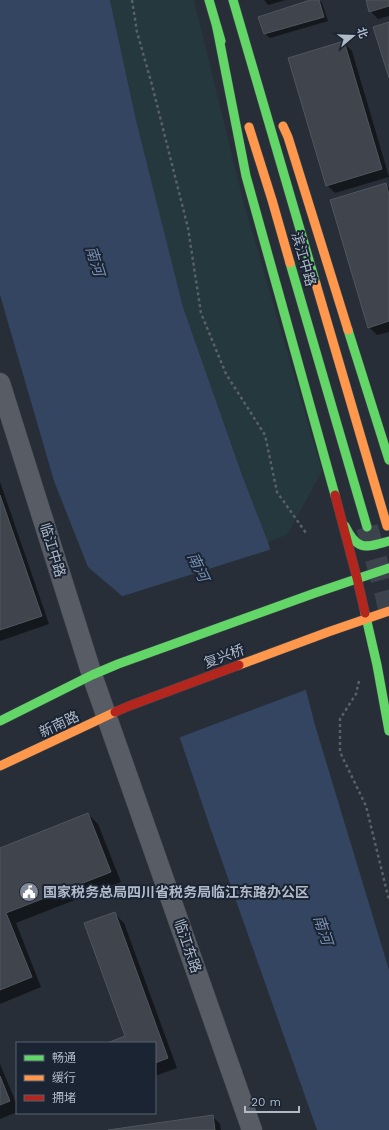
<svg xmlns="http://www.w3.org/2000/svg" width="389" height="1130" viewBox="0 0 389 1130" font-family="'Work Sans','Noto Sans SC',sans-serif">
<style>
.green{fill:#24383d}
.water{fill:#334561}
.pier{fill:#272e37}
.shadow{fill:#0007}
.building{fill:#3f444d;stroke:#4f565f}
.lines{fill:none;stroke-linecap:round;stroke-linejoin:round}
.secondary-tunnel{stroke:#3c434d;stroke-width:22;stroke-dasharray:22 11;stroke-linecap:butt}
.street-casing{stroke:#444950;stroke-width:21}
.fast-casing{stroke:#444950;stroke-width:10}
.slow-casing{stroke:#444950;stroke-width:10}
.jam-casing{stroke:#444950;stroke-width:10}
.path{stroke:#5a6067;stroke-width:2.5;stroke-dasharray:3 3;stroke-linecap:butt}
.street{stroke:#585c64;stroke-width:20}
.fast{stroke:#63d668;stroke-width:9}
.slow{stroke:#ff974d;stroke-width:9}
.jam{stroke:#b3261e;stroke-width:9}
.labels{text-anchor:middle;stroke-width:4;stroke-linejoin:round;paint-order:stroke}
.street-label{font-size:14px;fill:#b1bac9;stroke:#1b2432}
.poi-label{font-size:14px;font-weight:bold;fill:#b1bac9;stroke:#1b2432;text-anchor:start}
.water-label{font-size:15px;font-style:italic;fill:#778fb2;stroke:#1b2432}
</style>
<rect width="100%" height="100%" fill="#272e37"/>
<polygon class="green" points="110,0 194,0 243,200 322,471 287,535 268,542 242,475 183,307 136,120"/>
<polygon class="water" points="0,0 110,0 136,120 183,307 242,475 268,542 315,725 389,970 389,1130 317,1130 210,827 136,608 88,567 54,481 0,295"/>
<polygon class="pier" points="272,549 308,689 178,738 135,609 120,597"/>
<g class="shadow">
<polygon points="264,0 286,0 268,5"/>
<polygon points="313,0 319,0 322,3 328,21 270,38 265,34 259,17"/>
<polygon points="367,0 389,0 389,16 378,19 370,11"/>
<polygon points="344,43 352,51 389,177 335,193 327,185"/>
<polygon points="385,184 389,188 389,332 377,335 369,327"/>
<polygon points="0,482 49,624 0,641"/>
<polygon points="88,814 98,824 121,882 16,923 41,987 0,1004 0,849"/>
<polygon points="114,913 124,923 177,1068 155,1076 155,1043 110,1043 127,1037"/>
<polygon points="0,1064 17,1105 17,1112 0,1119"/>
<polygon points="212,1116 220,1124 221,1130 115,1130"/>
</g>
<g class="building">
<polygon points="310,0 319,0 324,17 264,34 258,17"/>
<polygon points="366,0 389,0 389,6 369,12"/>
<polygon points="389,22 389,78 373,27"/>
<polygon points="344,41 382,169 326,186 288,58"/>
<polygon points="386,183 389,195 389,321 368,328 330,200"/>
<polygon points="0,495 42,616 0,630"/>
<polygon points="88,813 111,872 6,913 32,977 0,990 0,848"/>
<polygon points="115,912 168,1058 155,1063 155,1043 107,1043 125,1036 84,923"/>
<polygon points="0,1076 10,1101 0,1105"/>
<polygon points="213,1115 215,1130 108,1130"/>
</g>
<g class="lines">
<polyline class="secondary-tunnel" points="367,527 386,595 389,609"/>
<defs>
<polyline id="street" points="0,383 92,675 252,1130"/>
<g id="fast">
<polyline points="209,0 221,41"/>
<polyline points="233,0 316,284"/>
<polyline points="217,28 246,176 335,495"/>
<polyline points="290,263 367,527"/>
<polyline points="348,330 389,460"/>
<path d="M345,526C357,551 365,548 389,541"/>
<polyline points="365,613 377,665 389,731"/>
<polyline points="0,721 92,675 118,664 315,593 389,568"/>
</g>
<g id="slow">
<polyline points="283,126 288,137 348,330"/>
<polyline points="249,127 272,200 290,263"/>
<polyline points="316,284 387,526"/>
<polyline points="239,665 328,632 389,611"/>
<polyline points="0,766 115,712"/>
</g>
<g id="jam">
<polyline points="335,495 357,578 365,613"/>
<polyline points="115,712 129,706 239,665"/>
</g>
</defs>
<use href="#street" class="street-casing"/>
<use href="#fast" class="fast-casing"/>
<use href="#slow" class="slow-casing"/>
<use href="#jam" class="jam-casing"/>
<g class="path">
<polyline points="132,0 137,32 152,85 188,228 201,313 226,374 265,435 277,492 306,533"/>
<polyline points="359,681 356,694 340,719 340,752 366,806 389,900"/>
</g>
<use href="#street" class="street"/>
<use href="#fast" class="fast"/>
<use href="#slow" class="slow"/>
<use href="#jam" class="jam"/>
</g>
<defs>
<symbol id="civic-disc" viewBox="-11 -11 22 22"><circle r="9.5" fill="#818996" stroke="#1b2432"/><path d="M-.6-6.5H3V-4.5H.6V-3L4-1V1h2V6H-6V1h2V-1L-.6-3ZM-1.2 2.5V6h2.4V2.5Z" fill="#fff"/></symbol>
</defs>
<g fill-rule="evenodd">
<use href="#civic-disc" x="18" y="881" width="22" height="22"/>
</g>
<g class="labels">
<g class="street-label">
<text transform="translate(304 259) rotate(74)" y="5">滨江中路</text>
<text transform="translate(53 550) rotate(73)" y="5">临江中路</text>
<text transform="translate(224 656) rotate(-20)" y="5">复兴桥</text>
<text transform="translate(59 724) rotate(-25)" y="5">新南路</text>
<text transform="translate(188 946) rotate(71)" y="5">临江东路</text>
</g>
<g class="poi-label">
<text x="43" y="897">国家税务总局四川省税务局临江东路办公区</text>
</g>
<g class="water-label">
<text transform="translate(95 261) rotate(73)" y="5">南河</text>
<text transform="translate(198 567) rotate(65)" y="5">南河</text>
<text transform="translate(323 930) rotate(72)" y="5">南河</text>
</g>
</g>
<rect x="16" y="1042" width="140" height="72" fill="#1b2432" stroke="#57606e"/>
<rect x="24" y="1055" width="20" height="6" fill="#63d668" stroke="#57606e"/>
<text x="52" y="1062" font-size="12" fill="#b1bac9">畅通</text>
<rect x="24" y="1075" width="20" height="6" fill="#ff974d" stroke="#57606e"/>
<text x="52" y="1082" font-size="12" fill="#b1bac9">缓行</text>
<rect x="24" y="1095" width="20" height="6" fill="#b3261e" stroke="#57606e"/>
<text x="52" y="1102" font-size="12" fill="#b1bac9">拥堵</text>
<g transform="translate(353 36) rotate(71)" stroke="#1b2432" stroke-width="3" paint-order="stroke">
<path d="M0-3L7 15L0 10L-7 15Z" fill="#b1bac9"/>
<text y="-6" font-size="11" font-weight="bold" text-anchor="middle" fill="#b1bac9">北</text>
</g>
<path d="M245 1106v6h54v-6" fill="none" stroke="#b1bac9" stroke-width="2"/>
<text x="251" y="1106" font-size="12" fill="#b1bac9" stroke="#1b2432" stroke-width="3" paint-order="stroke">20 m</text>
</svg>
